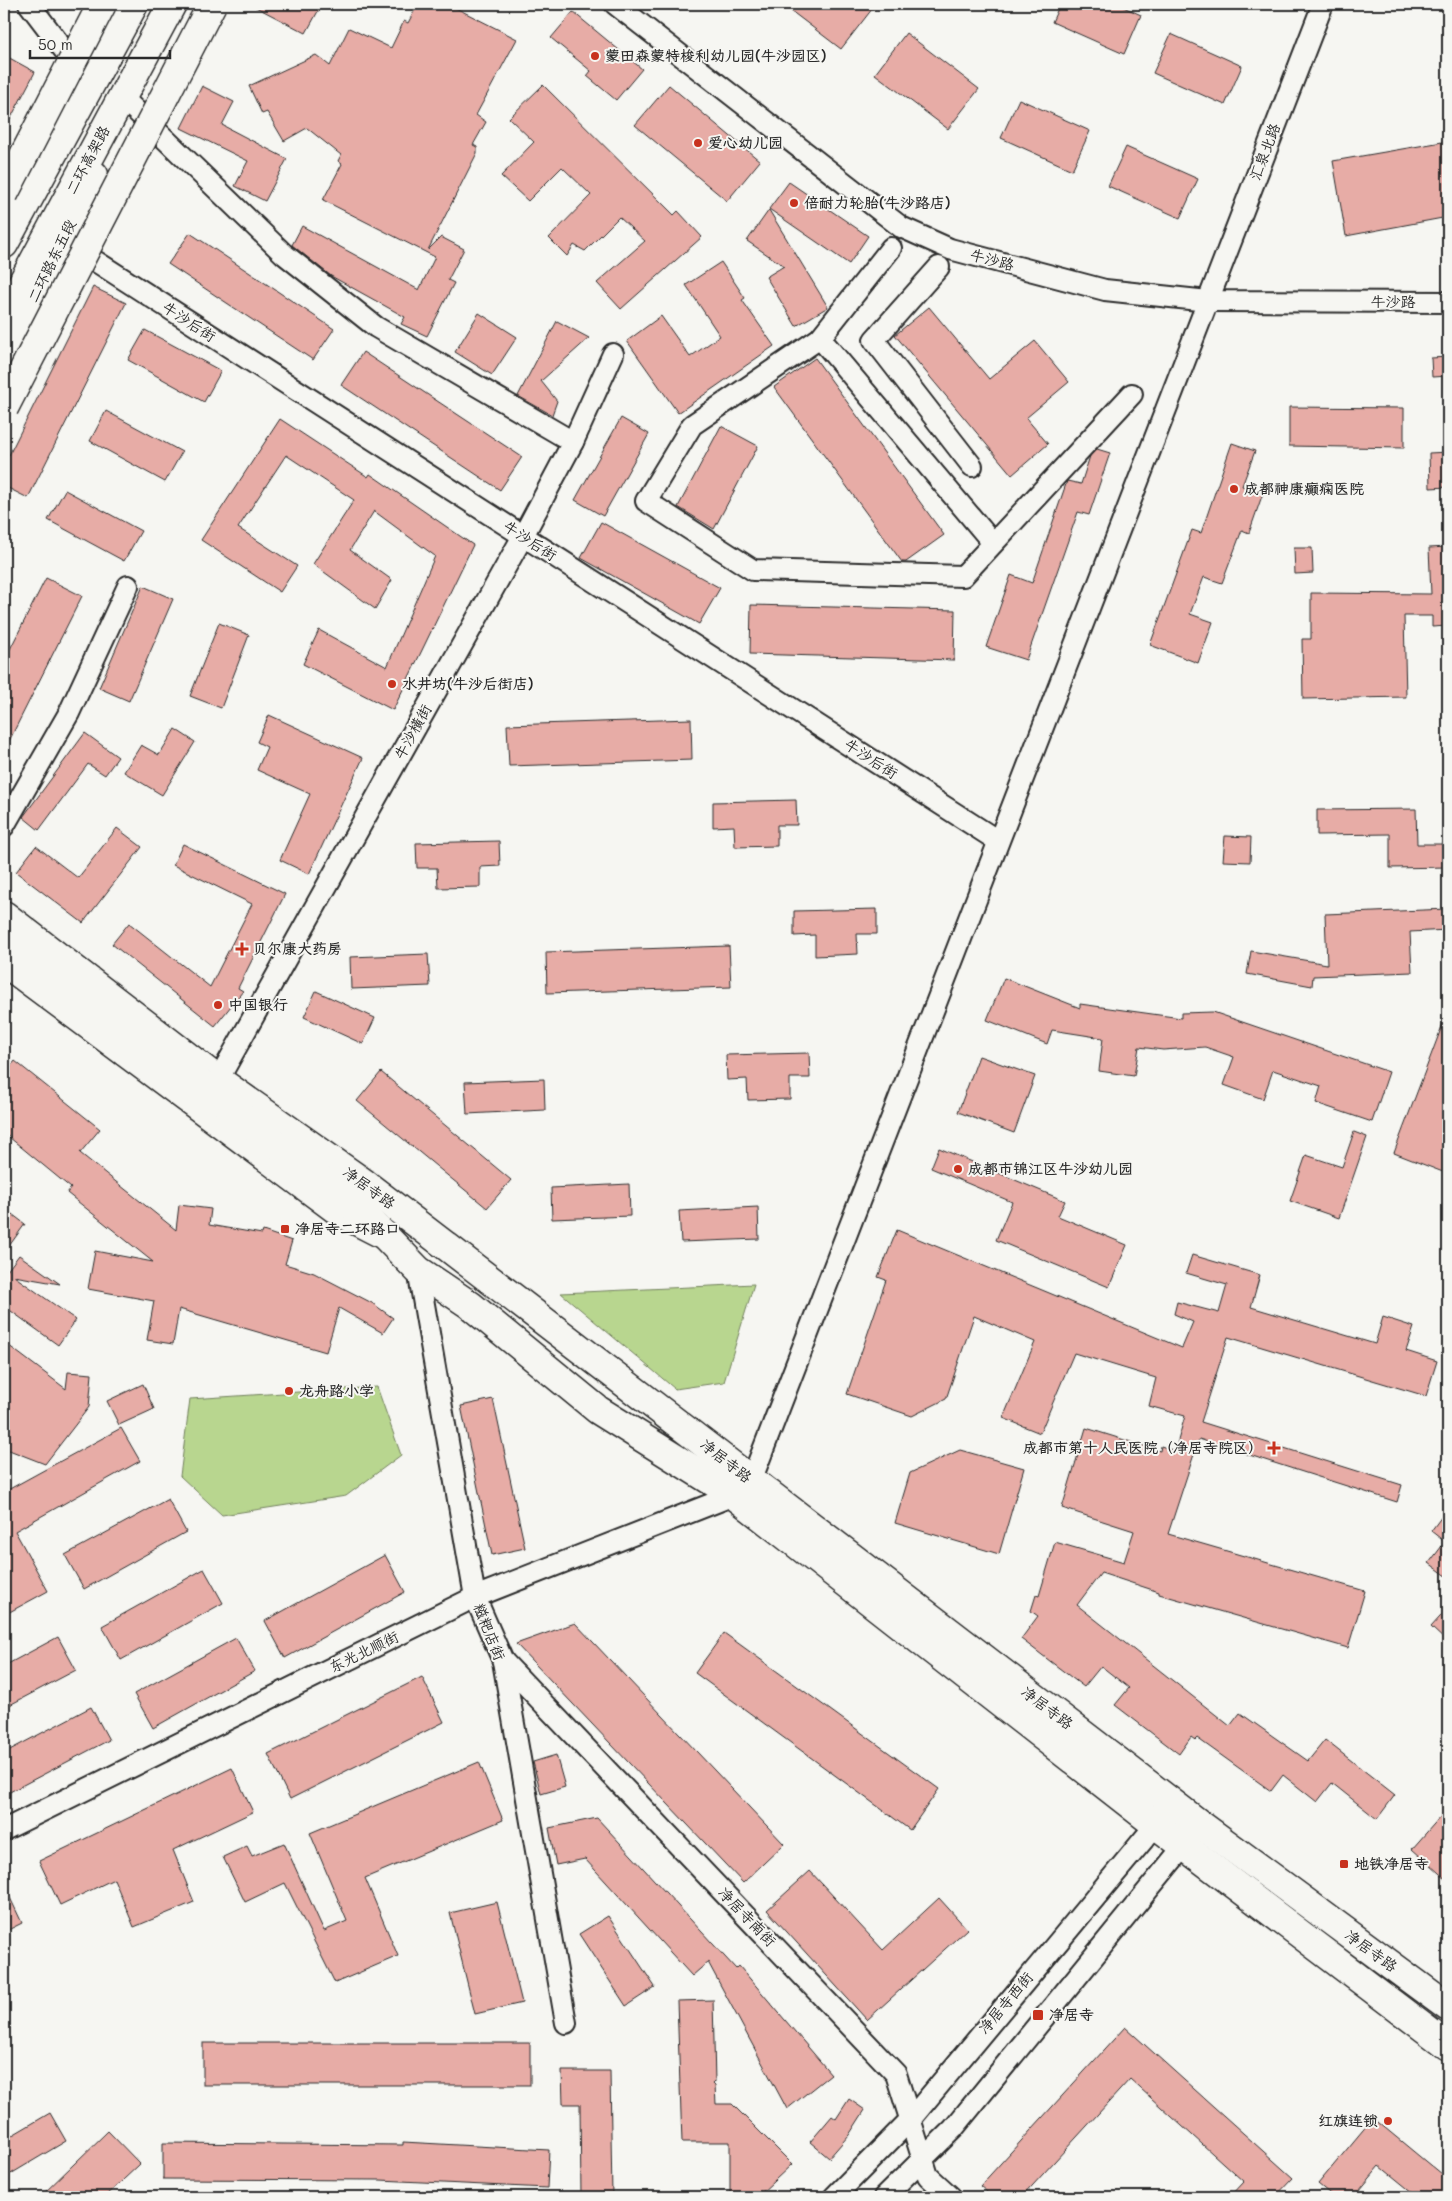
<svg xmlns="http://www.w3.org/2000/svg" width="1452" height="2201" viewBox="0 0 1452 2201" font-family="Mali,'LXGW WenKai TC',sans-serif">
<style>
.green{fill:#b8d68f;stroke:#72805d}
.building{fill:#e7aca6;stroke:#2b2b2b}
.lines{fill:none;stroke-linecap:round;stroke-linejoin:round}
.street-casing{stroke:#2b2b2b;stroke-width:24}
.secondary-casing{stroke:#2b2b2b;stroke-width:31}
.primary-casing{stroke:#2b2b2b;stroke-width:31}
.highway-casing{stroke:#2b2b2b;stroke-width:31}
.street{stroke:#f6f6f2;stroke-width:20}
.secondary{stroke:#f6f6f2;stroke-width:28}
.primary{stroke:#f6f6f2;stroke-width:28}
.highway{stroke:#f6f6f2;stroke-width:28}
.highway-bridge-casing{stroke:#2b2b2b;stroke-width:31;stroke-linecap:butt}
.highway-bridge{stroke:#f6f6f2;stroke-width:28}
.poi-dot{fill:#c8321e;stroke:#f6f6f2;stroke-width:2}
.labels{text-anchor:middle;stroke-width:4;stroke-linejoin:round;paint-order:stroke}
.poi-label{font-size:15px;font-weight:bold;fill:#2b2b2b;stroke:#f6f6f2;text-anchor:start}
.street-label{font-size:15px;fill:#2b2b2b;stroke:#f6f6f2}
</style>
<rect width="100%" height="100%" fill="#f6f6f2"/>
<filter id="ink" filterUnits="userSpaceOnUse"><feTurbulence type="fractalNoise" baseFrequency=".02" numOctaves="2"/><feDisplacementMap in="SourceGraphic" scale="10" xChannelSelector="R" yChannelSelector="G"/><feConvolveMatrix kernelMatrix="1 2 1 2 8 2 1 2 1" color-interpolation-filters="sRGB"/></filter>
<g filter="url(#ink)">
<g class="green">
<polygon points="754,1284 724,1382 675,1389 561,1293"/>
<polygon points="377,1387 401,1455 346,1496 222,1515 180,1476 190,1399"/>
</g>
<g class="building">
<polygon points="250,4 322,4 306,33"/>
<polygon points="418,4 448,4 517,39 476,115 486,122 473,145 477,147 477,153 428,250 441,237 464,249 448,280 454,283 427,336 401,324 405,317 331,276 292,245 302,226 419,290 435,257 323,200 342,164 338,161 341,155 307,128 284,141 267,112 262,114 249,86 316,55 330,66 349,28 391,48 404,21 408,23"/>
<polygon points="782,4 876,4 841,49"/>
<polygon points="1060,4 1117,4 1141,15 1124,54 1052,22"/>
<polygon points="573,12 642,69 616,100 587,76 591,71 551,38"/>
<polygon points="906,33 979,89 948,129 875,74"/>
<polygon points="1171,34 1242,66 1225,105 1153,73"/>
<polygon points="4,55 35,72 4,131"/>
<polygon points="543,85 674,215 678,211 702,237 621,309 597,283 645,241 619,217 585,251 574,245 567,256 549,238 591,195 562,167 528,201 501,176 534,142 509,118"/>
<polygon points="669,85 760,161 727,201 635,125"/>
<polygon points="202,86 234,102 222,125 287,159 265,201 235,186 248,161 181,128"/>
<polygon points="1019,99 1090,131 1072,170 1001,138"/>
<polygon points="1448,141 1448,217 1346,236 1333,161"/>
<polygon points="1126,147 1198,179 1180,218 1108,186"/>
<polygon points="789,182 868,236 849,264 769,209"/>
<polygon points="769,210 828,307 796,326 766,277 784,266 747,241"/>
<polygon points="190,233 334,329 313,360 168,264"/>
<polygon points="721,262 745,298 742,300 774,346 678,413 627,341 661,316 690,357 720,336 686,285"/>
<polygon points="93,287 126,303 28,498 4,486 4,465"/>
<polygon points="929,307 989,379 1035,341 1069,382 1026,418 1048,444 1012,475 895,335"/>
<polygon points="479,313 517,337 492,375 455,352"/>
<polygon points="557,321 589,338 541,381 557,401 552,415 518,396"/>
<polygon points="145,330 221,371 204,402 128,360"/>
<polygon points="363,352 522,457 500,490 341,385"/>
<polygon points="1448,357 1448,376 1432,377 1431,358"/>
<polygon points="815,358 944,535 906,562 902,562 774,387"/>
<polygon points="1289,407 1404,408 1404,448 1289,446"/>
<polygon points="106,411 182,452 165,482 90,441"/>
<polygon points="621,418 649,434 603,516 575,500"/>
<polygon points="280,419 368,477 370,474 473,545 393,710 303,664 319,630 387,667 435,556 374,511 350,550 392,580 375,609 313,564 354,500 286,455 238,528 297,566 280,592 201,540"/>
<polygon points="721,426 758,446 714,529 678,507"/>
<polygon points="1232,443 1255,451 1242,486 1263,493 1249,533 1242,530 1222,583 1204,577 1190,614 1213,622 1198,663 1150,645 1192,530 1201,533"/>
<polygon points="1097,449 1110,453 1089,515 1078,512 1026,660 986,647 1011,575 1032,583 1067,481 1081,484 1090,456"/>
<polygon points="1448,452 1448,487 1430,488 1429,453"/>
<polygon points="65,490 141,531 124,561 48,520"/>
<polygon points="601,522 720,588 699,624 581,558"/>
<polygon points="1448,547 1448,626 1432,627 1432,616 1404,616 1406,697 1303,699 1302,639 1311,639 1311,593 1431,594 1429,548"/>
<polygon points="1294,548 1312,548 1313,573 1295,574"/>
<polygon points="46,578 82,596 4,751 4,661"/>
<polygon points="143,586 173,599 129,701 99,688"/>
<polygon points="751,605 955,610 954,660 750,654"/>
<polygon points="219,623 249,635 221,708 190,696"/>
<polygon points="269,715 363,758 309,874 280,860 310,794 257,770 267,747 257,742"/>
<polygon points="691,719 692,760 509,766 507,725"/>
<polygon points="175,729 195,742 162,795 124,772 141,745 159,755"/>
<polygon points="85,733 118,757 105,775 88,764 39,830 23,817"/>
<polygon points="796,800 797,825 777,825 777,846 735,847 734,826 713,827 713,802"/>
<polygon points="1416,809 1417,844 1448,844 1448,867 1390,868 1390,834 1317,835 1317,810"/>
<polygon points="117,828 142,847 83,923 16,872 36,846 78,878"/>
<polygon points="1225,836 1251,837 1250,862 1223,861"/>
<polygon points="499,841 500,866 480,867 480,887 438,888 437,868 417,868 416,843"/>
<polygon points="183,844 285,894 238,988 243,991 215,1026 112,944 129,923 210,987 252,904 173,865"/>
<polygon points="877,909 877,934 857,934 858,954 815,956 815,935 794,936 794,911"/>
<polygon points="1448,909 1448,930 1410,932 1412,972 1313,976 1312,986 1247,974 1251,951 1327,964 1325,914"/>
<polygon points="729,946 731,987 547,993 546,952"/>
<polygon points="428,954 430,986 351,989 350,957"/>
<polygon points="1004,978 1080,1008 1080,1004 1181,1018 1181,1013 1213,1012 1389,1072 1372,1122 1316,1103 1321,1086 1273,1070 1263,1099 1224,1085 1234,1057 1205,1047 1163,1050 1139,1047 1134,1076 1099,1071 1103,1038 1052,1030 1047,1044 987,1020"/>
<polygon points="316,991 375,1018 363,1044 304,1017"/>
<polygon points="1447,1013 1448,1014 1448,1174 1394,1153"/>
<polygon points="809,1053 810,1078 790,1078 790,1099 748,1100 747,1079 727,1080 726,1055"/>
<polygon points="979,1056 1035,1076 1014,1133 958,1112"/>
<polygon points="15,1061 100,1129 80,1153 176,1230 179,1205 211,1209 209,1225 262,1234 263,1231 292,1241 285,1264 314,1273 372,1303 393,1318 383,1333 339,1308 326,1352 179,1309 173,1344 147,1340 154,1301 88,1289 95,1251 153,1262 67,1193 71,1188 4,1133 4,1075"/>
<polygon points="381,1072 511,1180 487,1208 357,1101"/>
<polygon points="544,1079 545,1110 467,1114 465,1082"/>
<polygon points="1354,1132 1367,1137 1339,1218 1290,1201 1306,1155 1342,1167"/>
<polygon points="939,1148 1065,1201 1058,1216 1127,1245 1109,1287 996,1240 1012,1202 931,1168"/>
<polygon points="629,1184 630,1216 552,1219 551,1188"/>
<polygon points="758,1207 759,1239 681,1242 679,1211"/>
<polygon points="4,1208 25,1224 4,1253"/>
<polygon points="897,1230 1182,1348 1193,1322 1174,1314 1177,1302 1219,1313 1227,1285 1186,1273 1192,1255 1260,1275 1251,1307 1375,1344 1383,1317 1414,1327 1406,1351 1437,1361 1426,1396 1228,1337 1201,1422 1402,1485 1397,1502 1199,1439 1168,1534 1365,1591 1348,1648 1159,1594 1159,1592 1101,1573 1077,1605 1230,1726 1240,1713 1308,1761 1325,1740 1395,1795 1377,1819 1332,1783 1317,1802 1283,1775 1271,1791 1197,1738 1195,1740 1191,1737 1179,1754 1115,1705 1129,1688 1101,1666 1084,1687 1021,1639 1038,1616 1031,1611 1036,1595 1039,1596 1055,1542 1124,1562 1134,1531 1062,1508 1086,1428 1160,1451 1161,1446 1175,1451 1185,1416 1149,1406 1156,1378 1074,1353 1040,1433 1003,1418 1035,1342 974,1316 946,1399 912,1416 847,1394 886,1280 878,1277"/>
<polygon points="19,1255 60,1284 14,1276 76,1320 58,1345 4,1306 4,1269 7,1271"/>
<polygon points="4,1342 66,1389 68,1372 92,1374 89,1407 45,1464 4,1448"/>
<polygon points="143,1384 154,1409 119,1425 107,1401"/>
<polygon points="493,1399 525,1548 492,1555 461,1406"/>
<polygon points="121,1428 140,1461 15,1531 48,1591 4,1615 4,1492"/>
<polygon points="960,1450 1024,1468 999,1554 895,1523 910,1473"/>
<polygon points="168,1499 186,1532 84,1589 65,1555"/>
<polygon points="1448,1508 1448,1577 1429,1563 1445,1542 1431,1531"/>
<polygon points="385,1555 405,1592 285,1658 265,1621"/>
<polygon points="204,1569 223,1603 121,1660 102,1626"/>
<polygon points="1448,1608 1448,1643 1431,1627"/>
<polygon points="575,1623 784,1844 743,1883 516,1644"/>
<polygon points="724,1633 939,1789 910,1830 695,1673"/>
<polygon points="58,1637 76,1670 4,1708 4,1666"/>
<polygon points="236,1638 255,1671 153,1728 134,1694"/>
<polygon points="422,1677 444,1722 290,1799 268,1754"/>
<polygon points="91,1707 109,1740 4,1795 4,1753"/>
<polygon points="556,1755 565,1787 541,1794 533,1762"/>
<polygon points="479,1762 503,1820 365,1878 398,1956 335,1983 285,1883 245,1902 223,1857 247,1846 252,1856 284,1843 324,1931 347,1921 310,1833"/>
<polygon points="232,1768 253,1812 173,1850 194,1902 134,1927 114,1879 60,1905 39,1861"/>
<polygon points="1448,1808 1448,1881 1412,1849"/>
<polygon points="597,1818 736,1969 739,1966 831,2074 787,2109 708,1962 692,1976 585,1859 556,1865 549,1828"/>
<polygon points="810,1871 883,1950 939,1898 967,1929 867,2020 767,1910"/>
<polygon points="4,1885 22,1923 4,1932"/>
<polygon points="497,1902 522,2003 475,2014 450,1913"/>
<polygon points="608,1916 655,1987 626,2006 579,1934"/>
<polygon points="713,2000 715,2082 713,2084 715,2086 716,2104 732,2104 792,2164 757,2197 730,2197 730,2142 682,2142 677,2001"/>
<polygon points="1125,2027 1293,2178 1275,2197 1230,2197 1244,2182 1130,2079 1022,2197 993,2197 980,2186"/>
<rect x="203" y="2043" width="327" height="42"/>
<polygon points="562,2071 610,2071 612,2197 581,2197 580,2104 563,2104"/>
<polygon points="849,2099 865,2110 849,2135 829,2158 810,2142 832,2116 836,2119"/>
<polygon points="50,2113 66,2141 4,2178 4,2140"/>
<polygon points="1373,2118 1448,2180 1448,2197 1418,2197 1380,2166 1354,2197 1334,2197 1318,2184"/>
<polygon points="108,2131 140,2164 105,2197 40,2197"/>
<polygon points="403,2142 549,2150 547,2188 380,2180 163,2179 163,2143 403,2145"/>
</g>
<g class="lines">
<defs>
<g id="street">
<polyline points="29,4 80,71"/>
<polyline points="615,4 901,227 950,249 1105,290 1208,301 1448,302"/>
<polyline points="129,104 284,254 376,327 573,442"/>
<polyline points="72,246 998,841"/>
<polyline points="891,248 820,338 692,425 646,501 753,570 963,576 1132,394"/>
<polyline points="939,267 874,340 972,466"/>
<polyline points="820,338 993,543"/>
<polyline points="4,826 69,713 128,586"/>
<polyline points="218,1080 523,536 573,442 613,354"/>
<polyline points="418,1270 475,1597 503,1661 566,2023"/>
<polyline points="751,1481 1323,4"/>
<polyline points="503,1661 896,2074 928,2176 951,2197"/>
<polyline points="4,1830 475,1597 734,1495"/>
<polyline points="834,2197 910,2120 1164,1815"/>
<polyline points="884,2197 953,2129 1192,1836"/>
</g>
<g id="secondary">
<polyline points="4,244 134,4"/>
<polyline points="4,357 94,175"/>
</g>
<g id="primary">
<polyline points="4,915 218,1080 364,1183 1201,1825 1448,2007"/>
<polyline points="4,962 341,1213 384,1235 418,1270 470,1305 598,1410 734,1495 1155,1824 1448,2046"/>
</g>
<g id="highway">
<polyline points="4,317 172,4"/>
<polyline points="4,937 197,1080 357,1209 384,1235"/>
</g>
</defs>
<use href="#street" class="street-casing"/>
<use href="#secondary" class="secondary-casing"/>
<use href="#primary" class="primary-casing"/>
<use href="#highway" class="highway-casing"/>
<use href="#street" class="street"/>
<use href="#secondary" class="secondary"/>
<use href="#primary" class="primary"/>
<use href="#highway" class="highway"/>
<defs>
<g id="highway-bridge">
<polyline points="4,194 102,4"/>
<polyline points="4,408 212,4"/>
</g>
</defs>
<use href="#highway-bridge" class="highway-bridge-casing"/>
<use href="#highway-bridge" class="highway-bridge"/>
</g>
</g>
<g class="poi-dot">
<circle cx="595" cy="56" r="5"/>
<circle cx="698" cy="143" r="5"/>
<circle cx="794" cy="203" r="5"/>
<circle cx="1234" cy="489" r="5"/>
<circle cx="392" cy="684" r="5"/>
<path d="M239.5 941.5h5v5h5v5h-5v5h-5v-5h-5v-5h5z"/>
<circle cx="218" cy="1005" r="5"/>
<circle cx="958" cy="1169" r="5"/>
<rect x="280" y="1224" width="10" height="10" rx="2.5"/>
<circle cx="289" cy="1391" r="5"/>
<path d="M1271.5 1440.5h5v5h5v5h-5v5h-5v-5h-5v-5h5z"/>
<rect x="1339" y="1859" width="10" height="10" rx="2.5"/>
<rect x="1032" y="2009" width="12" height="12" rx="2.5"/>
<circle cx="1388" cy="2121" r="5"/>
</g>
<g class="labels">
<g class="poi-label">
<text x="605" y="61">蒙田森蒙特梭利幼儿园(牛沙园区)</text>
<text x="708" y="148">爱心幼儿园</text>
<text x="804" y="208">倍耐力轮胎(牛沙路店)</text>
<text x="1244" y="494">成都神康癫痫医院</text>
<text x="402" y="689">水井坊(牛沙后街店)</text>
<text x="252" y="954">贝尔康大药房</text>
<text x="228" y="1010">中国银行</text>
<text x="968" y="1174">成都市锦江区牛沙幼儿园</text>
<text x="295" y="1234">净居寺二环路口</text>
<text x="299" y="1396">龙舟路小学</text>
<text x="1263" y="1453" text-anchor="end">成都市第十人民医院（净居寺院区）</text>
<text x="1354" y="1869">地铁净居寺</text>
<text x="1049" y="2020">净居寺</text>
<text x="1378" y="2126" text-anchor="end">红旗连锁</text>
</g>
<g class="street-label">
<text transform="translate(1265 152) rotate(-69)" y="5">汇泉北路</text>
<text transform="translate(88 160) rotate(-62)" y="5">二环高架路</text>
<text transform="translate(992 260) rotate(15)" y="5">牛沙路</text>
<text transform="translate(52 261) rotate(-64)" y="5">二环路东五段</text>
<text x="1393" y="307">牛沙路</text>
<text transform="translate(189 322) rotate(33)" y="5">牛沙后街</text>
<text transform="translate(530 541) rotate(33)" y="5">牛沙后街</text>
<text transform="translate(413 732) rotate(-61)" y="5">牛沙横街</text>
<text transform="translate(871 759) rotate(33)" y="5">牛沙后街</text>
<text transform="translate(369 1188) rotate(36)" y="5">净居寺路</text>
<text transform="translate(726 1461) rotate(38)" y="5">净居寺路</text>
<text transform="translate(489 1632) rotate(68)" y="5">糍粑店街</text>
<text transform="translate(364 1652) rotate(-26)" y="5">东光北顺街</text>
<text transform="translate(1047 1708) rotate(37)" y="5">净居寺路</text>
<text transform="translate(747 1917) rotate(46)" y="5">净居寺南街</text>
<text transform="translate(1371 1951) rotate(36)" y="5">净居寺路</text>
<text transform="translate(1006 2003) rotate(-50)" y="5">净居寺西街</text>
</g>
</g>
<rect width="1452" height="2201" fill="none" stroke="#f6f6f2" stroke-width="20"/>
<rect x="10" y="10" width="1432" height="2181" fill="none" stroke="#2b2b2b" stroke-width="2" filter="url(#ink)"/>
<path d="M30 50v8h140v-8" fill="none" stroke="#2b2b2b" stroke-width="2.5"/>
<text x="38" y="50" font-size="15" fill="#2b2b2b" stroke="#f6f6f2" stroke-width="4" paint-order="stroke">50 m</text>
</svg>
